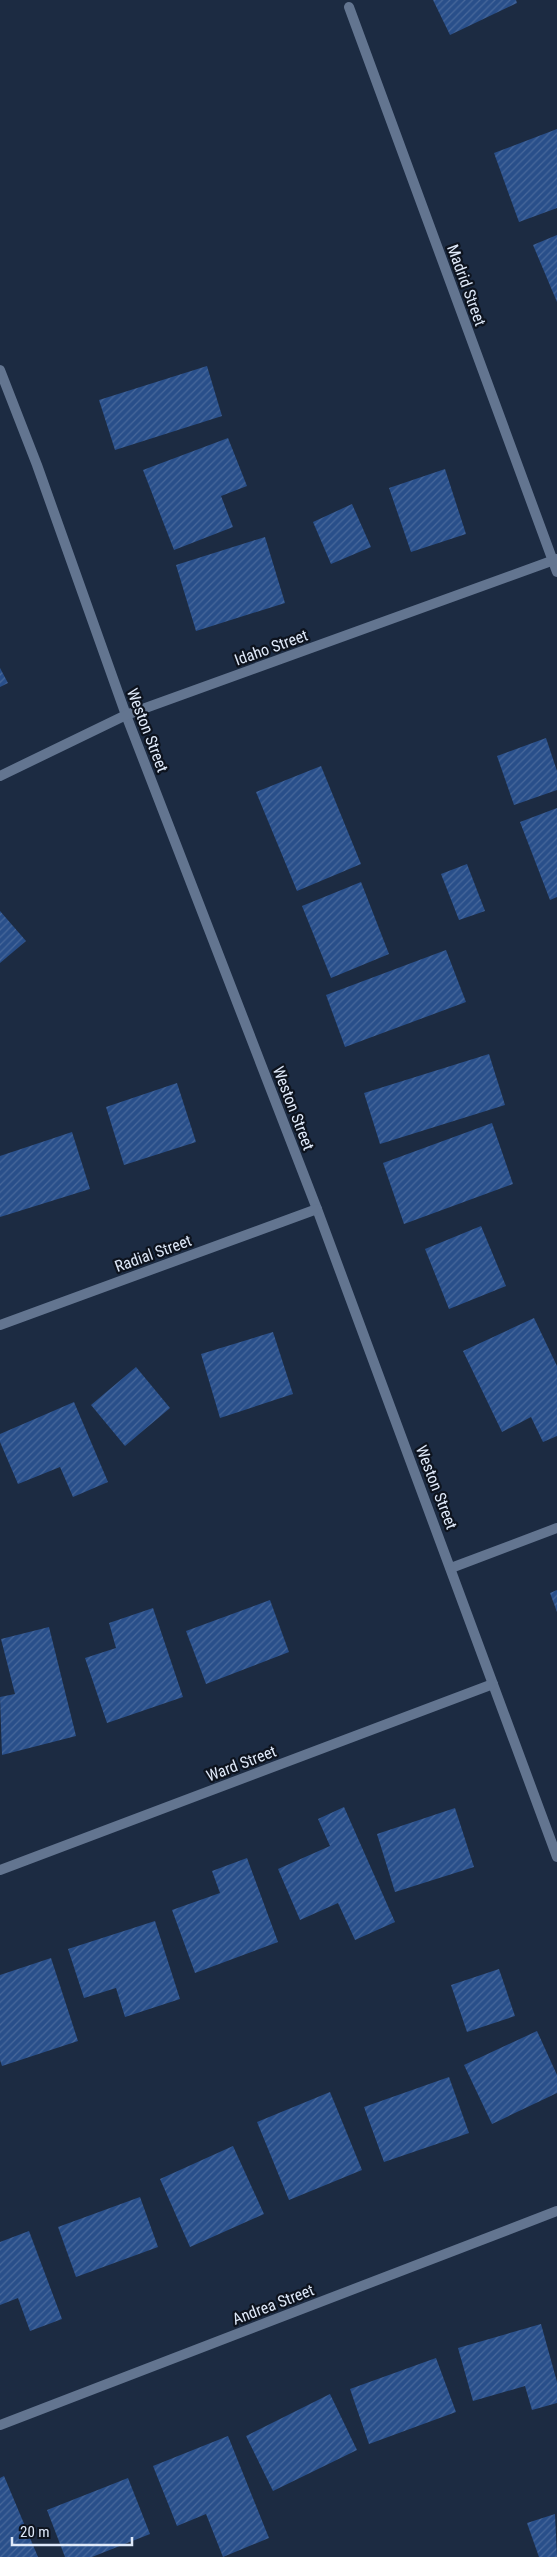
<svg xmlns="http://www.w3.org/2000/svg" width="557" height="2557" viewBox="0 0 557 2557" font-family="'Roboto Condensed',sans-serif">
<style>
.building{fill:url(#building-hatch)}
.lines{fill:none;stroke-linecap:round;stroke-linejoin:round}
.minor{stroke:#637590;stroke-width:10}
.labels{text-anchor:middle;stroke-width:4.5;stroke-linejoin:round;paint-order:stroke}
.street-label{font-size:16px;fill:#dfe9f9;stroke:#0d131e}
</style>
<defs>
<pattern id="building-hatch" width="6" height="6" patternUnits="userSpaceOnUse" patternTransform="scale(1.25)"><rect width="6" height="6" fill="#294f8a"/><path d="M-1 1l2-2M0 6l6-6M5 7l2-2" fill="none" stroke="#48689b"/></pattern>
</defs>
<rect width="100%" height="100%" fill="#1c2b42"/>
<g class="building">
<polygon points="433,0 516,0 517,3 450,35"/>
<polygon points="557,129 557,208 519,222 494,153"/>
<polygon points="557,235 557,302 533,245"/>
<polygon points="207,366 222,416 115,450 99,400"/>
<polygon points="228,438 247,486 221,496 233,527 174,550 143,470"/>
<polygon points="445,469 466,534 411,552 389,488"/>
<polygon points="352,504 371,547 331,564 313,522"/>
<polygon points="265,537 285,603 196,631 176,565"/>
<polygon points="0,668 8,683 0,687"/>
<polygon points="546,738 557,771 557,790 514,805 497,756"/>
<polygon points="321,766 361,864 297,891 256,792"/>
<polygon points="557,808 557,897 550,900 520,822"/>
<polygon points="467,864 485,911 459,920 441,874"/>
<polygon points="361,882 389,954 331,978 302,906"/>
<polygon points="0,911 26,941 0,963"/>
<polygon points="446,950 466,1002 345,1047 326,995"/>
<polygon points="489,1054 505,1105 380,1144 364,1093"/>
<polygon points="177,1083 196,1142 124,1165 106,1107"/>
<polygon points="492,1123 513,1184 404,1224 383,1163"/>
<polygon points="72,1132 90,1189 0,1217 0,1156"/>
<polygon points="481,1226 506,1286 449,1309 425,1249"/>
<polygon points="534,1318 557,1366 557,1436 543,1442 531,1417 502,1432 463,1351"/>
<polygon points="273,1332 293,1394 220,1418 201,1354"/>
<polygon points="136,1367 170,1408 125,1446 91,1405"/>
<polygon points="74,1402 108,1482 73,1497 60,1467 18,1484 0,1442 0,1434"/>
<polygon points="557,1590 557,1612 550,1593"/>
<polygon points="270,1600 289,1652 206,1684 186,1631"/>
<polygon points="153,1608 183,1697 107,1723 85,1658 116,1648 109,1623"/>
<polygon points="49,1627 76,1736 2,1755 0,1697 15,1694 1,1639"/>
<polygon points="344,1807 395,1922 355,1940 338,1903 300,1920 278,1869 330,1846 318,1819"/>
<polygon points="455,1808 474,1867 395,1892 377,1834"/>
<polygon points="247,1858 278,1942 195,1973 172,1910 220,1893 212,1871"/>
<polygon points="155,1921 180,1999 125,2017 116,1988 84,1998 68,1949"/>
<polygon points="51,1958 78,2041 2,2066 0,2060 0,1975"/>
<polygon points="499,1969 515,2016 467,2032 451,1985"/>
<polygon points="537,2031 557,2075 557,2093 492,2124 464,2065"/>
<polygon points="449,2077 469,2133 384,2162 364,2107"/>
<polygon points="330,2092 362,2170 289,2200 257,2122"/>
<polygon points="233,2146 264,2214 190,2247 160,2179"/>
<polygon points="140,2197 158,2247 76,2277 58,2227"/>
<polygon points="29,2231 62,2319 30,2331 18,2298 0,2305 0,2242"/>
<polygon points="541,2324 557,2382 557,2403 532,2410 525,2386 473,2401 458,2348"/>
<polygon points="436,2358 456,2412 369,2444 350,2389"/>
<polygon points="330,2394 357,2450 273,2491 246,2436"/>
<polygon points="228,2436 269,2538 223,2557 206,2514 177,2526 153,2466"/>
<polygon points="4,2476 38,2557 0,2557 0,2478"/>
<polygon points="128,2478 150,2534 92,2557 65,2557 47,2510"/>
<polygon points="555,2514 557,2557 539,2557 527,2523"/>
</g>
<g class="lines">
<g class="minor">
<polyline points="349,7 557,572"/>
<polyline points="0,370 37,465 126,715 317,1209 557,1857"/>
<polyline points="0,776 126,715 557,559"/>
<polyline points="0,1325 317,1209"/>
<polyline points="451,1568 557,1528"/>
<polyline points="0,1870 493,1684"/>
<polyline points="0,2425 557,2211"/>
</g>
</g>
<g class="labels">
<g class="street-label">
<text transform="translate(467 285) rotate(70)" y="6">Madrid Street</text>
<text transform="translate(271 647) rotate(-20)" y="6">Idaho Street</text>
<text transform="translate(148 730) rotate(69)" y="6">Weston Street</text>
<text transform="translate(294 1108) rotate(69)" y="6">Weston Street</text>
<text transform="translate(153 1253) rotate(-20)" y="6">Radial Street</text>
<text transform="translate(437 1487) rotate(69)" y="6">Weston Street</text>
<text transform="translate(241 1763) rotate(-21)" y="6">Ward Street</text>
<text transform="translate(273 2304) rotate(-21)" y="6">Andrea Street</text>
</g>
</g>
<path d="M12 2537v8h120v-8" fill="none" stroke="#dfe9f9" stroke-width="2.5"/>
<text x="20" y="2537" font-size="15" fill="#dfe9f9" stroke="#0d131e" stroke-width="4" paint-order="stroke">20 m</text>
</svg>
